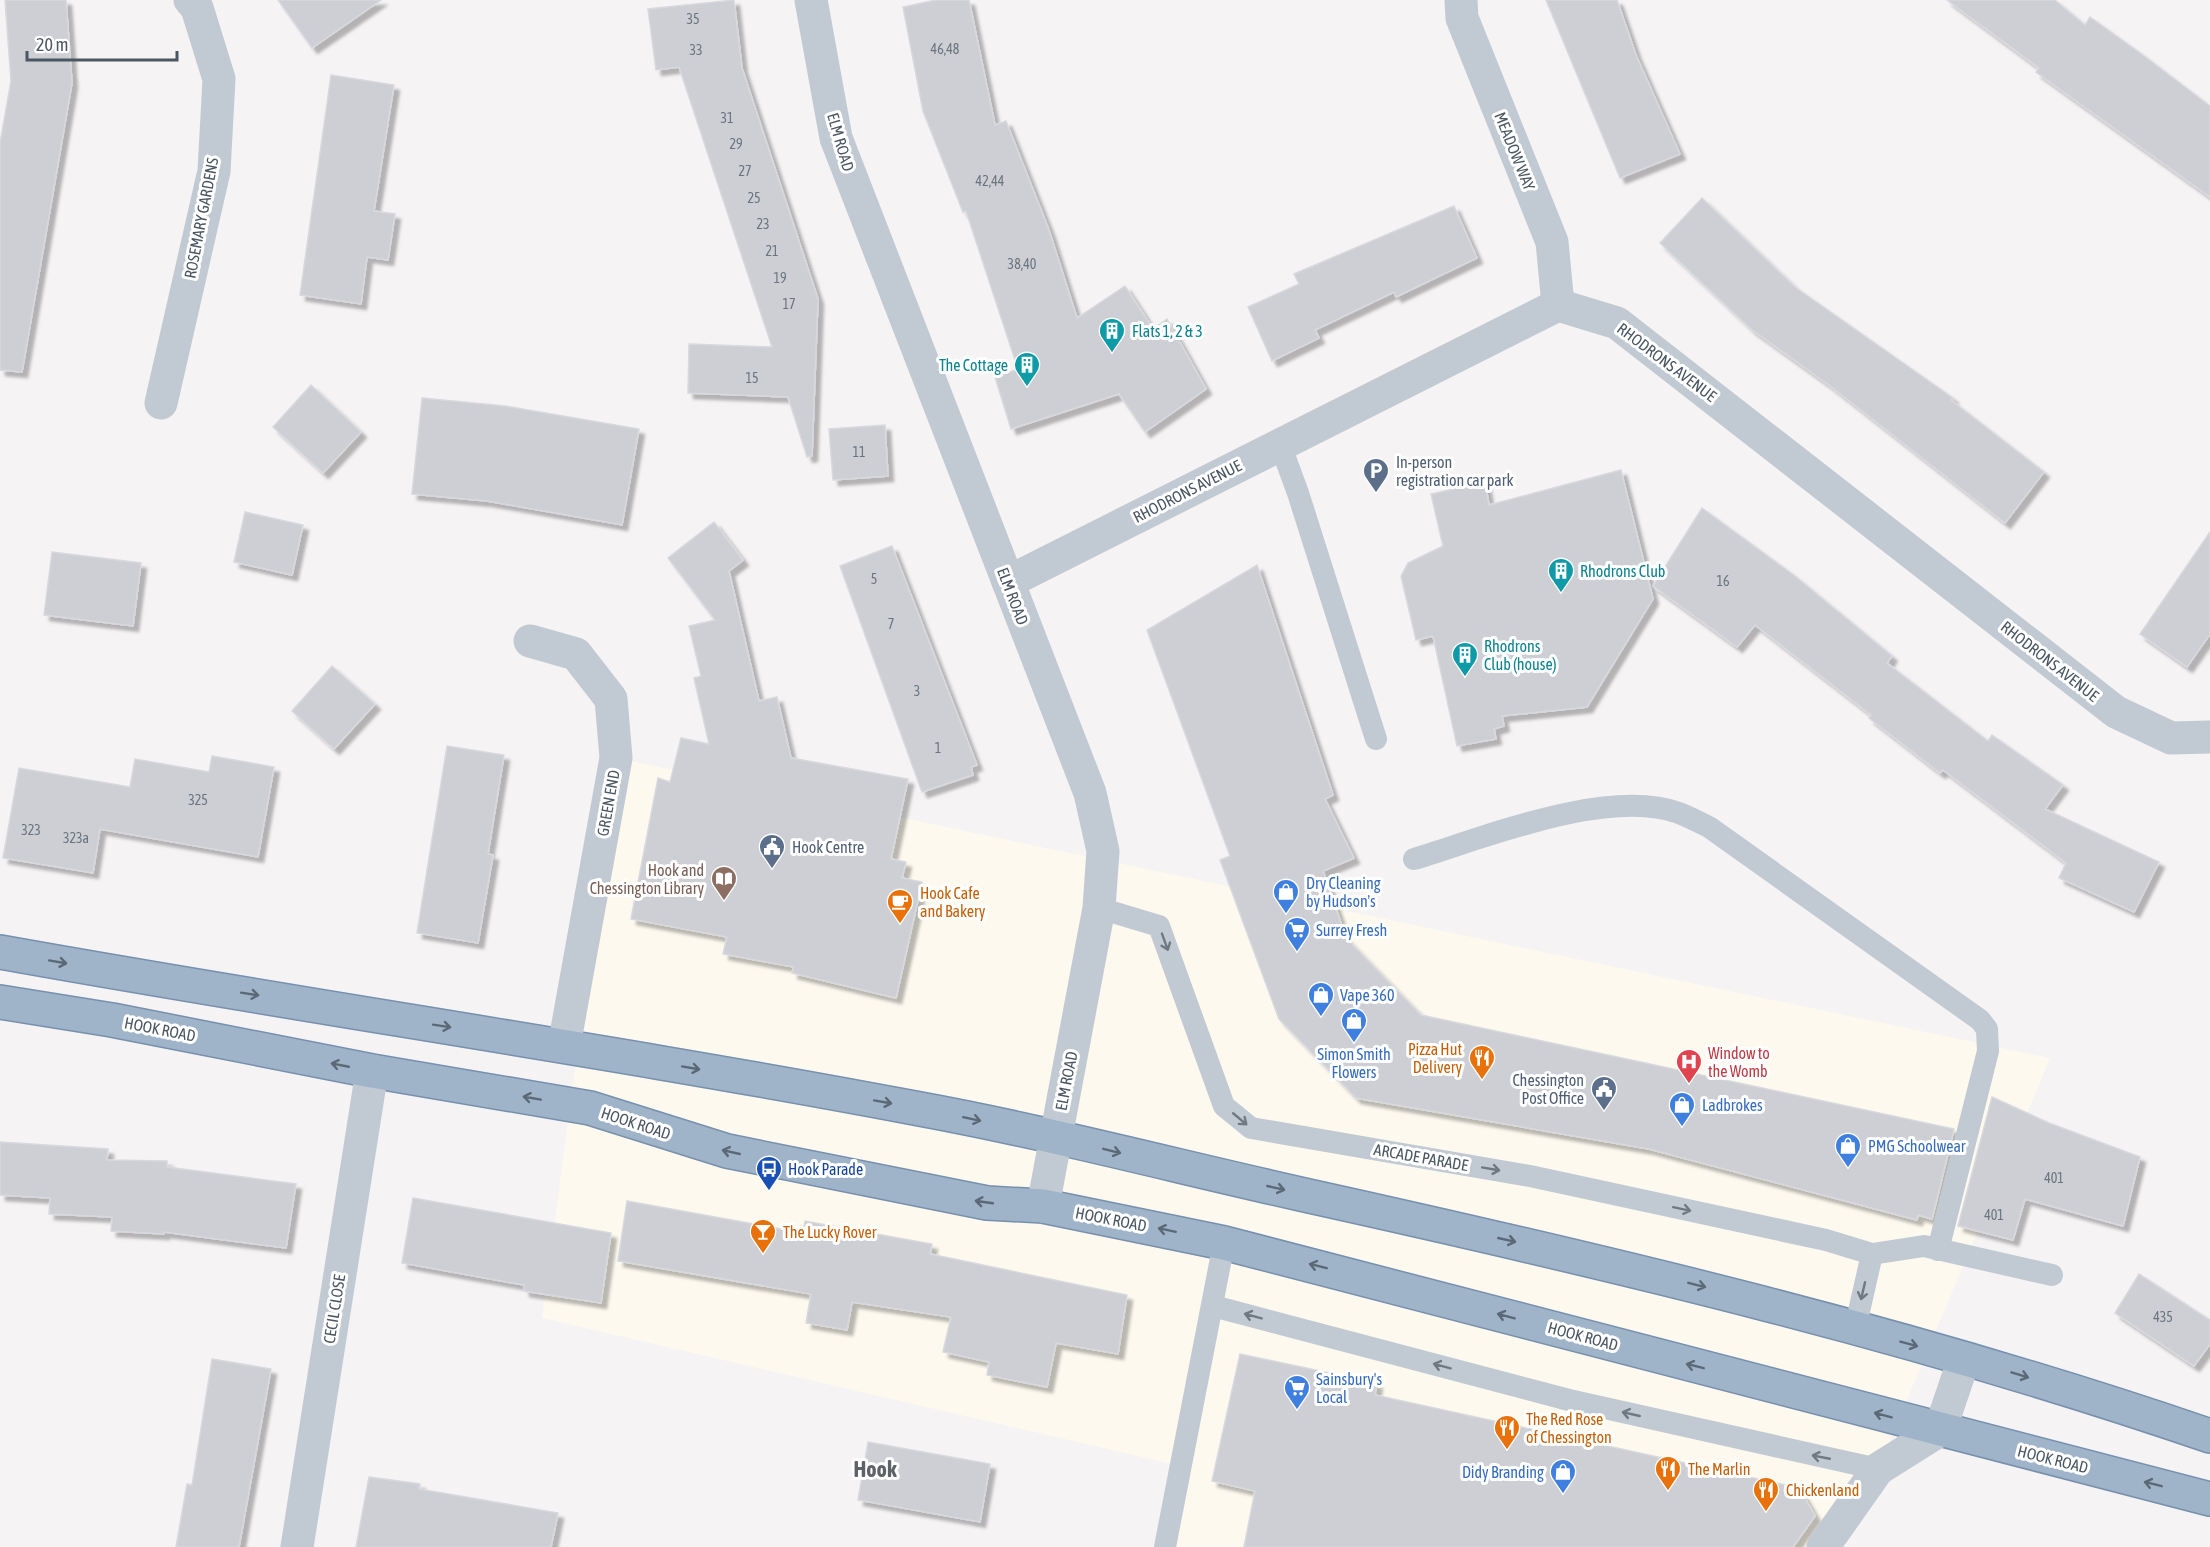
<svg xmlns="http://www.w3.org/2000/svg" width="2210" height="1547" viewBox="0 0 2210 1547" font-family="'Asap Condensed',sans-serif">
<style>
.commercial{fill:#fdf9ef}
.building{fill:#cdcfd5;stroke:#d7d9de;stroke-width:1.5;filter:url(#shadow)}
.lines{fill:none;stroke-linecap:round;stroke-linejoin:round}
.trunk-casing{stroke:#7690ad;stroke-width:36}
.service{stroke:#c1cad2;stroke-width:22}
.minor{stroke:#c1cad2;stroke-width:33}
.tertiary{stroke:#c1cad2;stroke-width:33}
.trunk{stroke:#9fb4c9;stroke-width:33}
.oneway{stroke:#6e7983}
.oneway2{stroke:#5b6976}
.labels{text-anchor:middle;stroke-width:6;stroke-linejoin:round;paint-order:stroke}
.number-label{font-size:14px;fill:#6b747e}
.street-label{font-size:16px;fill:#4a5661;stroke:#fff}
.culture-label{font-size:16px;fill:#0d838f;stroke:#fff;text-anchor:start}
.service-label{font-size:16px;fill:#4e5e75;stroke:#fff;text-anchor:start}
.education-label{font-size:16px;fill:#785e54;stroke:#fff;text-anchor:end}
.shop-label{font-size:16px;fill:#366cbe;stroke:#fff;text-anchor:start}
.food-label{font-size:16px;fill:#c56008;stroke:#fff;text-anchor:start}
.health-label{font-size:16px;fill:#be3a42;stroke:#fff;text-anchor:start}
.transit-label{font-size:16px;fill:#164399;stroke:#fff;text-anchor:start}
.district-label{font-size:22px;font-weight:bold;fill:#5f6368;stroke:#fff}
</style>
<defs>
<filter id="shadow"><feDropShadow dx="5.5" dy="5.5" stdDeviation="1.5" flood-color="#0004"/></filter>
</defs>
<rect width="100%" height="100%" fill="#f5f3f3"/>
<polygon class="commercial" points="616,758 2050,1058 1878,1469 1823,1547 1165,1547 1181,1466 542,1318"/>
<g class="building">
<polygon points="5,0 66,0 72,83 22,372 0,370 0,143 11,81"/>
<polygon points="278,0 381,0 312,48"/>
<polygon points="734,0 742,68 818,299 812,456 807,457 788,397 688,393 689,344 772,347 679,67 656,70 648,9"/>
<polygon points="936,0 969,0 995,125 1006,121 1049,230 1077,318 1125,286 1153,329 1167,319 1206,389 1145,432 1119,394 1011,429 995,377 1018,369 966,211 963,212 923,111 903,7"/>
<polygon points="1546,0 1617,0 1636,55 1680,154 1620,178"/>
<polygon points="1947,0 2055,0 2085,25 2090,17 2143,55 2210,106 2210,197 2036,72 2039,68"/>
<polygon points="331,75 394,85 374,211 395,214 388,260 367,257 361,304 300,295"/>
<polygon points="1702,198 1795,287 1953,398 1951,400 2044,472 2005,523 1829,385 1751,329 1660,243"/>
<polygon points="1454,206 1477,258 1396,297 1394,292 1315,330 1319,338 1272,361 1248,307 1299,284 1294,274"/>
<polygon points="311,385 361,432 323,473 273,427"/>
<polygon points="422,398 505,406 639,429 622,525 487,501 412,494"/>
<polygon points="885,425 888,476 833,480 829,429"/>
<polygon points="1621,470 1653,599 1587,707 1502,716 1504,726 1494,729 1496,739 1457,746 1433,636 1416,640 1401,576 1408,563 1443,546 1431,494 1485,482 1489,505"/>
<polygon points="1702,508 1795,576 1892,656 1887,663 1988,741 1992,735 2063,785 2045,809 2159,862 2134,912 2059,878 2066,863 1943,770 1940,773 1869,718 1871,715 1755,625 1737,647 1653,586"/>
<polygon points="245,512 303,525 292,575 234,562"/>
<polygon points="714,522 743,560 729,571 759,701 777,697 791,758 908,779 891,859 906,862 902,878 922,882 896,998 792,973 794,967 723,954 727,937 631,919 658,778 670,782 681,738 709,744 694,678 701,676 689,626 715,620 668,558"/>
<polygon points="2210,532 2210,634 2187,667 2140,634"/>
<polygon points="892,546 977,765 971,767 973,775 922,792 840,566"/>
<polygon points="52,552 141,563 133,626 44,615"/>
<polygon points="1257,565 1333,795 1325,799 1354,858 1323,871 1346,938 1421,1015 1954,1129 1932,1219 1918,1215 1917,1220 1649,1149 1356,1098 1279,1019 1220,860 1230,856 1147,630"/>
<polygon points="332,666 375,704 334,749 292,711"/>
<polygon points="447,746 504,755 488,854 493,855 478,943 417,933"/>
<polygon points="212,756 274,767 258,857 100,829 93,873 3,858 19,768 130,787 135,759 209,772"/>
<polygon points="1992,1097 2049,1123 2140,1157 2123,1226 2025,1199 2013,1240 1958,1226"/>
<polygon points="0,1142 108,1149 107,1160 167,1161 167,1167 296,1184 286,1248 164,1232 164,1234 111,1231 112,1217 49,1214 50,1198 0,1195"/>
<polygon points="413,1198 611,1233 601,1303 524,1291 524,1285 402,1263"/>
<polygon points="627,1201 803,1233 805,1221 932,1244 930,1254 1127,1295 1118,1354 1056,1343 1047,1387 987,1375 989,1362 943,1352 951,1317 852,1302 847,1330 806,1323 811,1294 618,1261"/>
<polygon points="2139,1274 2210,1320 2210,1344 2194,1366 2115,1313"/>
<polygon points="1240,1354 1377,1383 1375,1395 1799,1488 1815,1516 1793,1547 1244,1547 1255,1491 1212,1481"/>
<polygon points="212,1359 271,1369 239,1547 176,1547 187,1484 192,1485"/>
<polygon points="868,1442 990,1464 980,1522 858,1500"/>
<polygon points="369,1477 420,1484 419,1489 558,1513 551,1547 356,1547"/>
</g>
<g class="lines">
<defs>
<g id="trunk">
<path d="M0,952C306,1007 614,1051 920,1109C1050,1133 1179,1167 1309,1196C1612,1263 1916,1335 2210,1436"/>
<polyline points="0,1002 112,1020 372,1071 590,1108 727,1151 987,1203 1043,1206 1224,1243 2210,1499"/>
</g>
</defs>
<use href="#trunk" class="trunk-casing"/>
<g class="service">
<polyline points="1280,444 1298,493 1376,739"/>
<path d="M1414,859C1484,838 1608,787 1679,813C1689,817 1699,822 1709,827L1980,1020L1987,1029L1988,1051L1938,1250"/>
<polyline points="1099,908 1159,926 1224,1106 1251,1128 1530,1176 1826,1240 1872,1254 1924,1246 2052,1275"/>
<polyline points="1213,1306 1569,1400 1878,1469"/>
<polyline points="1855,1329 1872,1254"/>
<polyline points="1165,1547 1224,1243"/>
</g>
<g class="minor">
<polyline points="811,0 836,138 1090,793 1103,851 1099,908 1043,1206"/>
<polyline points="1461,0 1462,18 1552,242 1558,305"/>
<polyline points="161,403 214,171 219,79 197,8 190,0"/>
<polyline points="1008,582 1558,305 1617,323 2116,712 2171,738 2210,737"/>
<polyline points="530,641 576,654 611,699 616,758 564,1046"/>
<polyline points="297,1547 372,1071"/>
</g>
<polyline class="tertiary" points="1823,1547 1878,1469 1940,1430 1964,1359"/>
<use href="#trunk" class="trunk"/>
</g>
<defs><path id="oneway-shaft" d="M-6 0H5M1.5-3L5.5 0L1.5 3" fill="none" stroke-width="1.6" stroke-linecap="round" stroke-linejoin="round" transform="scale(1.5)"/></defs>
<g class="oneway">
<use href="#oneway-shaft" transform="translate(1165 942) rotate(70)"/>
<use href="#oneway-shaft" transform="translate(1240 1119) rotate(40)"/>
<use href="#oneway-shaft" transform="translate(1491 1169) rotate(10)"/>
<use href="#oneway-shaft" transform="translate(1682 1209) rotate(12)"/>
<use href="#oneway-shaft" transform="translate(1863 1291) rotate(103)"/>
<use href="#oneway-shaft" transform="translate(1253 1316) rotate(-165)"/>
<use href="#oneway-shaft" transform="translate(1442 1366) rotate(-165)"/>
<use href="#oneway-shaft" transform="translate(1631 1414) rotate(-167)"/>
<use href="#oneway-shaft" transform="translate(1821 1457) rotate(-169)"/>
</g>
<g class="oneway2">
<use href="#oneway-shaft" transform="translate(58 962) rotate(10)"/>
<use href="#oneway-shaft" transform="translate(250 994) rotate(9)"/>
<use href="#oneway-shaft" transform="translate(442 1026) rotate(9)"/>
<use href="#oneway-shaft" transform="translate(340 1065) rotate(-169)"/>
<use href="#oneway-shaft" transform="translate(691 1068) rotate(10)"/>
<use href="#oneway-shaft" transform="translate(532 1098) rotate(-170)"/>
<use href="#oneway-shaft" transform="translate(883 1102) rotate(10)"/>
<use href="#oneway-shaft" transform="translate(972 1119) rotate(12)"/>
<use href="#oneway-shaft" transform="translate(1112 1151) rotate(14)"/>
<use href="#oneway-shaft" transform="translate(731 1152) rotate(-167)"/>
<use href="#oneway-shaft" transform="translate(1276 1188) rotate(13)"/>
<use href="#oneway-shaft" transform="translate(984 1202) rotate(-172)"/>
<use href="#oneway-shaft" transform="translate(1167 1230) rotate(-168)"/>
<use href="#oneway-shaft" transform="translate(1507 1240) rotate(13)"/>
<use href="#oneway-shaft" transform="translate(1318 1266) rotate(-166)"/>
<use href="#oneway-shaft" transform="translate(1697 1285) rotate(14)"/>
<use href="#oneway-shaft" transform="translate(1506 1316) rotate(-165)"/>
<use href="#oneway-shaft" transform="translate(1909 1344) rotate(15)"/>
<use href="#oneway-shaft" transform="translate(1695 1366) rotate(-166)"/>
<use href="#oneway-shaft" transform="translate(2020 1375) rotate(17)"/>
<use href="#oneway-shaft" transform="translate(1883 1415) rotate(-165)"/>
<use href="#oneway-shaft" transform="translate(2153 1484) rotate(-166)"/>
</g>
<defs>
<symbol id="building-pin" viewBox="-11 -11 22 30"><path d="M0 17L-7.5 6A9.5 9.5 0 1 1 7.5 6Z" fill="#0f9aa8" stroke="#fff"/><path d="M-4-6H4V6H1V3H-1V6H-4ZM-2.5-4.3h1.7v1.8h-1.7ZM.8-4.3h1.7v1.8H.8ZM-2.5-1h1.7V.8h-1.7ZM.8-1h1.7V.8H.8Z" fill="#fff"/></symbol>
<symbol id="parking-pin" viewBox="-11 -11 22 30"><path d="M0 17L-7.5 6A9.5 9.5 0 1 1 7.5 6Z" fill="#5c6f8a" stroke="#fff"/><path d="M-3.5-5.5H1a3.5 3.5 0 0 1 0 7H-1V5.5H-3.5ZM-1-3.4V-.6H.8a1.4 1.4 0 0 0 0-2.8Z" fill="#fff"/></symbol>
<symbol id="civic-pin" viewBox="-11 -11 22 30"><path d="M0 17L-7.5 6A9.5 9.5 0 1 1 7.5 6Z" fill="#5c6f8a" stroke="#fff"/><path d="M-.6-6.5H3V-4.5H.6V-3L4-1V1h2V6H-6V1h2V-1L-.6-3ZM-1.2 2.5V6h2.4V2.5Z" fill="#fff"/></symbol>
<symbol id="library-pin" viewBox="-11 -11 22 30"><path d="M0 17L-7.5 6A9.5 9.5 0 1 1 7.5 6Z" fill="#8d6e63" stroke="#fff"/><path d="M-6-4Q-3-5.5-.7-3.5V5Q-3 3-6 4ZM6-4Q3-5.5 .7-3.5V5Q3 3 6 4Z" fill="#fff"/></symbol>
<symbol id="shop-pin" viewBox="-11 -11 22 30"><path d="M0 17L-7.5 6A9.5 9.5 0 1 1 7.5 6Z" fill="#3f7fe0" stroke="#fff"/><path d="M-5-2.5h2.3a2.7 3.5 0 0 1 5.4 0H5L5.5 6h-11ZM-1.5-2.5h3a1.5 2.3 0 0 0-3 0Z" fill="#fff"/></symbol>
<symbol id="cafe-pin" viewBox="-11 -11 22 30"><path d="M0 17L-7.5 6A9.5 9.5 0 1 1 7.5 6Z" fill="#e8710a" stroke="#fff"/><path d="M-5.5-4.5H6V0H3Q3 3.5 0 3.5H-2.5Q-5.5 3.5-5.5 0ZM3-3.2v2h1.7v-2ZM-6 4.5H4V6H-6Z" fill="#fff"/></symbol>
<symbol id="supermarket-pin" viewBox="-11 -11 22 30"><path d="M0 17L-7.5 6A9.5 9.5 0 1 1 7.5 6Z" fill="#3f7fe0" stroke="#fff"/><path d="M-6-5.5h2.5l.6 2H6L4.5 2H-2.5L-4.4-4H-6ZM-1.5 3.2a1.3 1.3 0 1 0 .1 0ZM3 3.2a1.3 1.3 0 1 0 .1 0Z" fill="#fff"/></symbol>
<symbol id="restaurant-pin" viewBox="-11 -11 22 30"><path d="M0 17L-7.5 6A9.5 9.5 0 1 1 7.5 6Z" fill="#e8710a" stroke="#fff"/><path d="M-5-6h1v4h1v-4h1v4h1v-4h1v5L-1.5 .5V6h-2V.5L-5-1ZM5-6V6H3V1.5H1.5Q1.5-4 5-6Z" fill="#fff"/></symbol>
<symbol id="hospital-pin" viewBox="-11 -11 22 30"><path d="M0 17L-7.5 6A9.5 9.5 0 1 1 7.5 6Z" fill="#e0444e" stroke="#fff"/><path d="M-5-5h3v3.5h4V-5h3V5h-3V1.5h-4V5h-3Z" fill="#fff"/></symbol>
<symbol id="bus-pin" viewBox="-11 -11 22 30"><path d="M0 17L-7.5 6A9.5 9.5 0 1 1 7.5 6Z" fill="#1a4fb4" stroke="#fff"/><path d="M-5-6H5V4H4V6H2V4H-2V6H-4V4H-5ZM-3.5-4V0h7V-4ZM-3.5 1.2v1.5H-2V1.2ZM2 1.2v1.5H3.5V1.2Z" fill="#fff"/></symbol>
<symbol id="bar-pin" viewBox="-11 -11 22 30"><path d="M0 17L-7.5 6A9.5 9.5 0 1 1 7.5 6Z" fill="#e8710a" stroke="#fff"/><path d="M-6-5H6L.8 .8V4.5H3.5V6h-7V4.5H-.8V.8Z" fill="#fff"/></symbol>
</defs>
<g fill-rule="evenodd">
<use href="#building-pin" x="1097" y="316" width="30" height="40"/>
<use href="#building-pin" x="1012" y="350" width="30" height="40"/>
<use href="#parking-pin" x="1361" y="456" width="30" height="40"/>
<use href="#building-pin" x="1546" y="556" width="30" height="40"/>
<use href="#building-pin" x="1450" y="640" width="30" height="40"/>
<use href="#civic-pin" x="757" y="832" width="30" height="40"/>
<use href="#library-pin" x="709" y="864" width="30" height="40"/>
<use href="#shop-pin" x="1271" y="877" width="30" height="40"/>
<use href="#cafe-pin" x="885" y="887" width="30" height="40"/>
<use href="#supermarket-pin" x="1282" y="915" width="30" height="40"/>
<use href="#shop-pin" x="1306" y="980" width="30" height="40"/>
<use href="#shop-pin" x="1339" y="1006" width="30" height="40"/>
<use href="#restaurant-pin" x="1467" y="1043" width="30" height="40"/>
<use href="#hospital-pin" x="1674" y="1047" width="30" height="40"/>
<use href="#civic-pin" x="1589" y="1074" width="30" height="40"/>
<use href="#shop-pin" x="1667" y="1090" width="30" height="40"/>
<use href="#shop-pin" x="1833" y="1131" width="30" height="40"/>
<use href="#bus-pin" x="754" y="1154" width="30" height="40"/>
<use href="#bar-pin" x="748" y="1217" width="30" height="40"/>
<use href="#supermarket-pin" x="1282" y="1373" width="30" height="40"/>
<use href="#restaurant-pin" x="1492" y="1413" width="30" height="40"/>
<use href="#restaurant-pin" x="1653" y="1454" width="30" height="40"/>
<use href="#shop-pin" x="1548" y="1457" width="30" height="40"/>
<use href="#restaurant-pin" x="1751" y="1475" width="30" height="40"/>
</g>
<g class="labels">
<g class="number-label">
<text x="693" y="24">35</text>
<text x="945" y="54">46,48</text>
<text x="696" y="55">33</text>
<text x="727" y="123">31</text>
<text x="736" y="149">29</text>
<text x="745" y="176">27</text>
<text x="990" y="186">42,44</text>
<text x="754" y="203">25</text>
<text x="763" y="229">23</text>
<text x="772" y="256">21</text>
<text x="1022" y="269">38,40</text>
<text x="780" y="283">19</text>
<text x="789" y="309">17</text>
<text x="752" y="383">15</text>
<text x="859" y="457">11</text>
<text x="874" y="584">5</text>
<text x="1723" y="586">16</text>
<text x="891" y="629">7</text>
<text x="917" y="696">3</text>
<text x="938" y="753">1</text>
<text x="198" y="805">325</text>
<text x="31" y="835">323</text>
<text x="76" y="843">323a</text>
<text x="2054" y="1183">401</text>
<text x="1994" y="1220">401</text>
<text x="2163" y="1322">435</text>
</g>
<g class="street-label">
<text transform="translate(841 142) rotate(74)" y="6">ELM ROAD</text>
<text transform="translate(1515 151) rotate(68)" y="6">MEADOW WAY</text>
<text transform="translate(201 218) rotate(-79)" y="6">ROSEMARY GARDENS</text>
<text transform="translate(1667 362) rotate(37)" y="6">RHODRONS AVENUE</text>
<text transform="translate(1187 491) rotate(-27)" y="6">RHODRONS AVENUE</text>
<text transform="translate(1013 596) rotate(69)" y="6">ELM ROAD</text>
<text transform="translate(2050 661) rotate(38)" y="6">RHODRONS AVENUE</text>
<text transform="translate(608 803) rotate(-80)" y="6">GREEN END</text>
<text transform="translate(160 1029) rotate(11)" y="6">HOOK ROAD</text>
<text transform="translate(1066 1081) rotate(-79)" y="6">ELM ROAD</text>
<text transform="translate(636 1123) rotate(18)" y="6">HOOK ROAD</text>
<text transform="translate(1421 1157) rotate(10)" y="6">ARCADE PARADE</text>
<text transform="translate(1111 1219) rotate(11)" y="6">HOOK ROAD</text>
<text transform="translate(334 1309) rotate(-81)" y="6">CECIL CLOSE</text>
<text transform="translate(1583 1336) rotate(15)" y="6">HOOK ROAD</text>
<text transform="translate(2053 1459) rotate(14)" y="6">HOOK ROAD</text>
</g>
<g class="culture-label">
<text x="1132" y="337">Flats 1, 2 &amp; 3</text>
<text x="1008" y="371" text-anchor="end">The Cottage</text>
<text x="1580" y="577">Rhodrons Club</text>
<text x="1484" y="652">Rhodrons<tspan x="1484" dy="18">Club (house)</tspan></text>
</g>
<g class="service-label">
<text x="1396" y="468">In-person<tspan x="1396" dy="18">registration car park</tspan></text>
<text x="792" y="853">Hook Centre</text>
<text x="1584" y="1086" text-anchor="end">Chessington<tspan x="1584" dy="18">Post Office</tspan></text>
</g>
<g class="education-label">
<text x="704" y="876">Hook and<tspan x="704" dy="18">Chessington Library</tspan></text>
</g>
<g class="shop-label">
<text x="1306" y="889">Dry Cleaning<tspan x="1306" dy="18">by Hudson's</tspan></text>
<text x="1316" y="936">Surrey Fresh</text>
<text x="1340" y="1001">Vape 360</text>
<text x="1354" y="1060" text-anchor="middle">Simon Smith<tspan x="1354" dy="18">Flowers</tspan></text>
<text x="1702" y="1111">Ladbrokes</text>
<text x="1868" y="1152">PMG Schoolwear</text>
<text x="1316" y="1385">Sainsbury's<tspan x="1316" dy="18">Local</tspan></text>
<text x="1544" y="1478" text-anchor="end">Didy Branding</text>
</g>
<g class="food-label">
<text x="920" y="899">Hook Cafe<tspan x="920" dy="18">and Bakery</tspan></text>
<text x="1462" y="1055" text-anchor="end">Pizza Hut<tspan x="1462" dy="18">Delivery</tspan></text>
<text x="783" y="1238">The Lucky Rover</text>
<text x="1526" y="1425">The Red Rose<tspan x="1526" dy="18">of Chessington</tspan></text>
<text x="1688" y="1475">The Marlin</text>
<text x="1786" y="1496">Chickenland</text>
</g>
<g class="health-label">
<text x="1708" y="1059">Window to<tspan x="1708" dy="18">the Womb</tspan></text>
</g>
<g class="transit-label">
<text x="788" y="1175">Hook Parade</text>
</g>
<g class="district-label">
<text x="875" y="1477">Hook</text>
</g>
</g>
<path d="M27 51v9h150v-9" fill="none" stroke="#4a5661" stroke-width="3"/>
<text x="36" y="51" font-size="18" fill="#4a5661" stroke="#ffffff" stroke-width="4.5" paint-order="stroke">20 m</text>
</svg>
